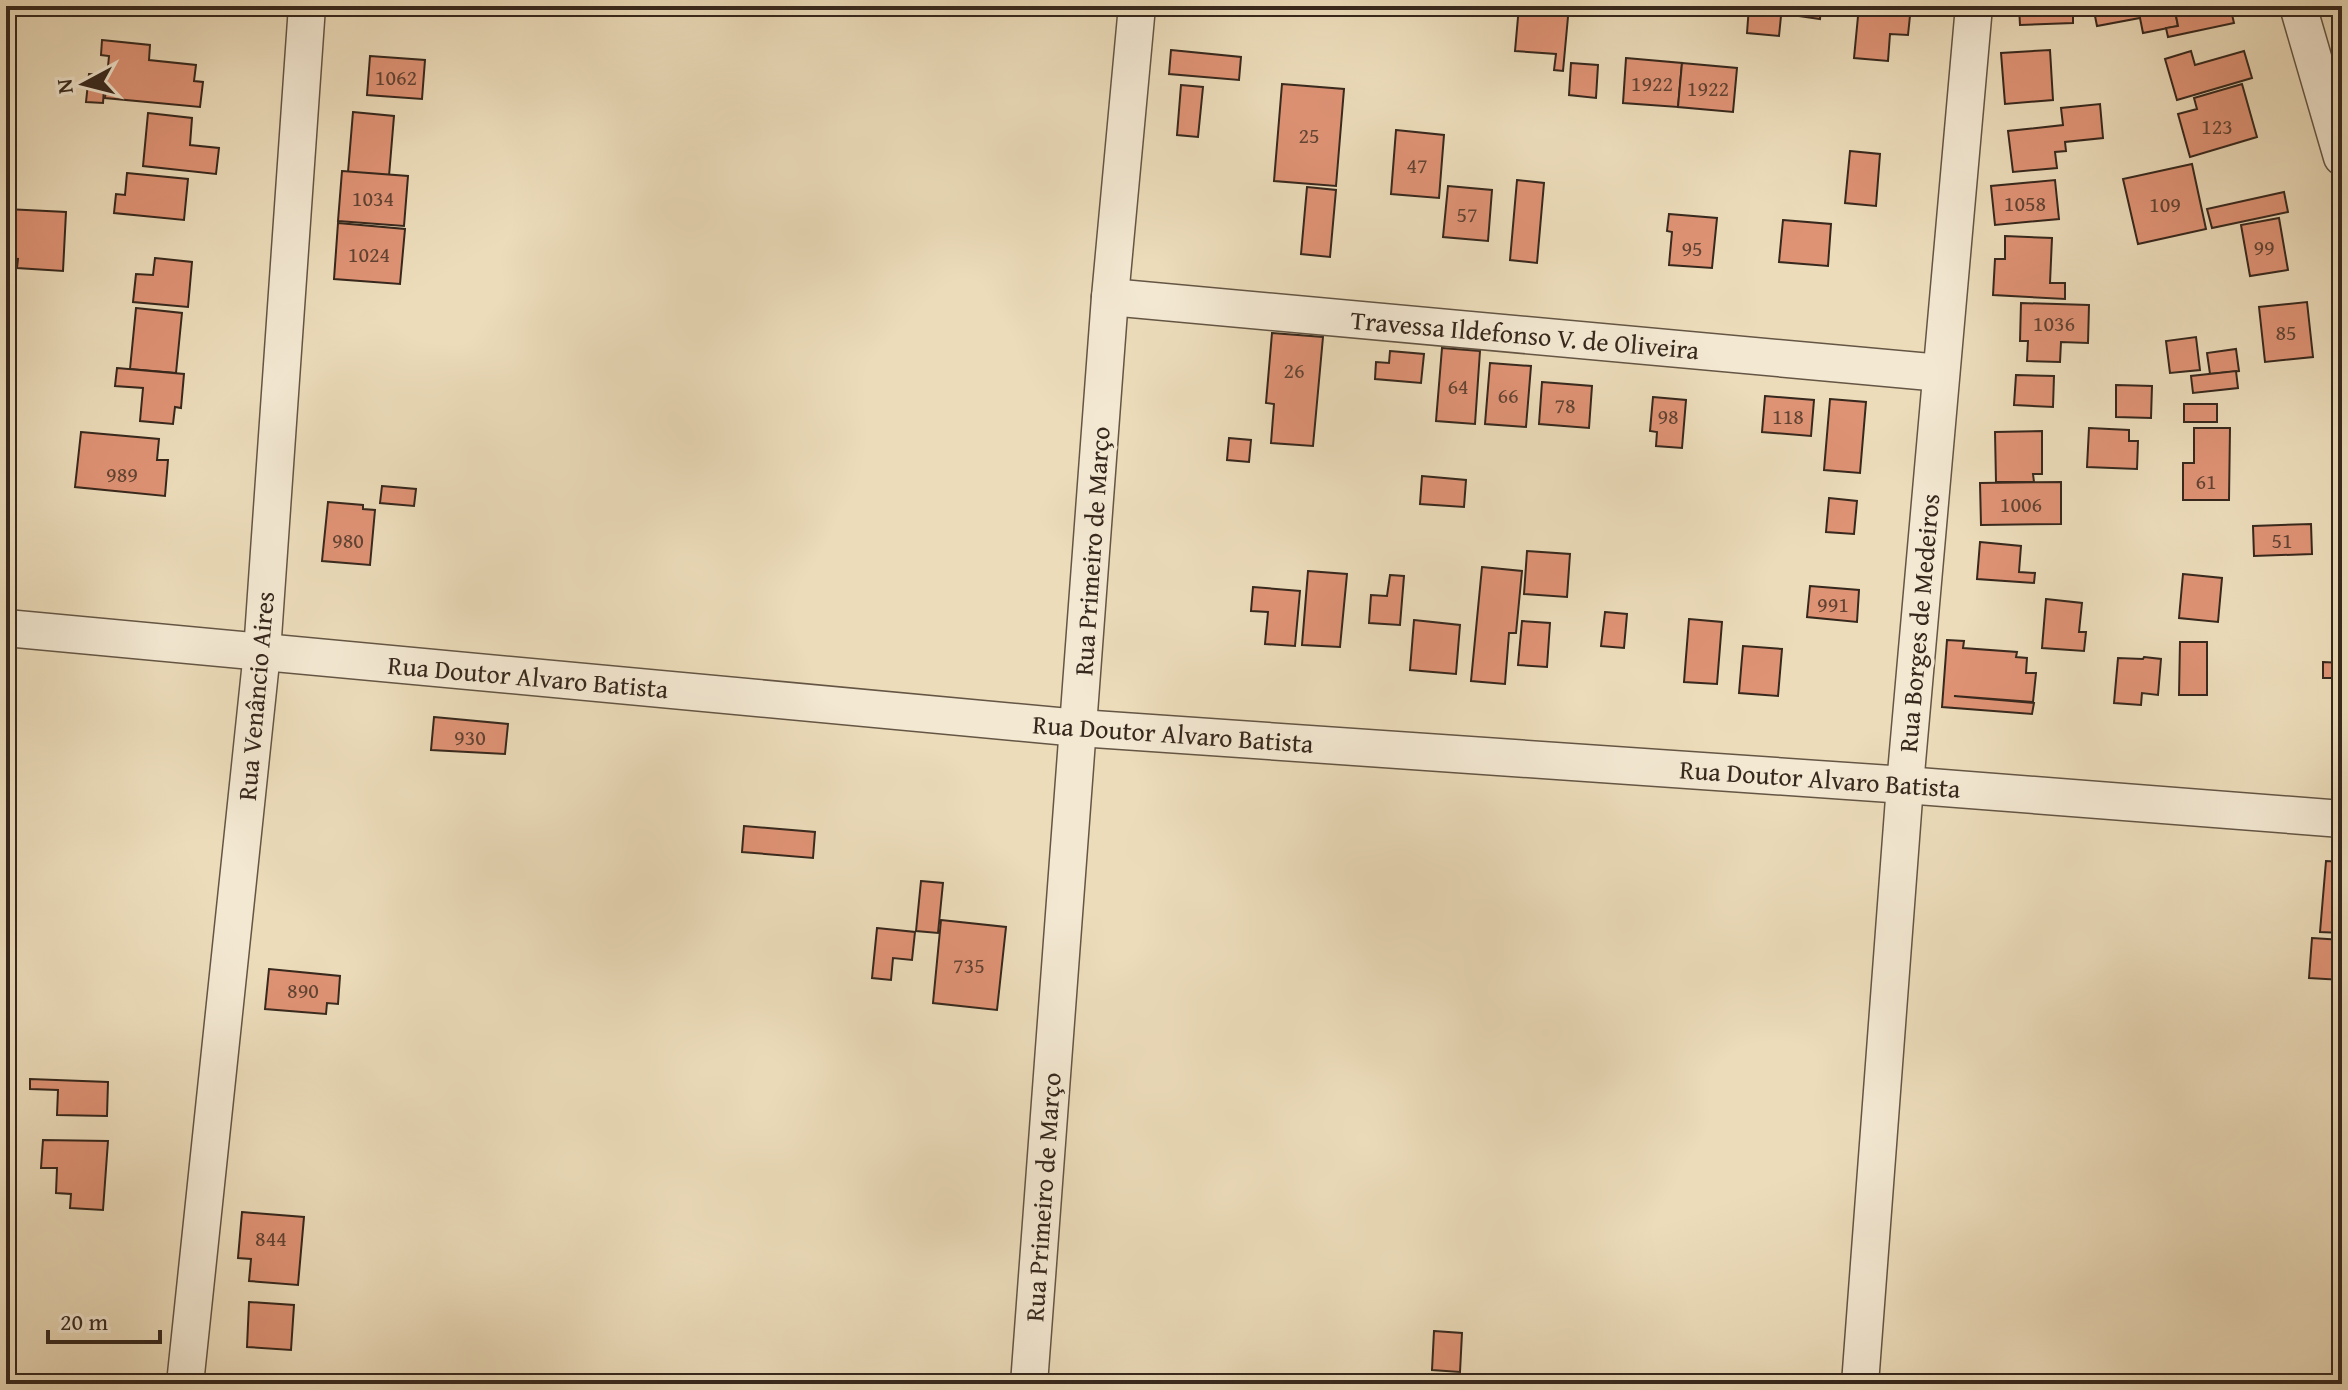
<svg xmlns="http://www.w3.org/2000/svg" width="2348" height="1390" viewBox="0 0 2348 1390" font-family="'Gentium Book Plus',serif">
<style>
.building{fill:#df9375;stroke:#37281d;stroke-width:2}
.lines{fill:none;stroke-linecap:round;stroke-linejoin:round}
.minor-casing{stroke:#645544;stroke-width:39}
.minor{stroke:#f3e8d2;stroke-width:36}
.labels{text-anchor:middle;stroke-width:7;stroke-linejoin:round;paint-order:stroke}
.number-label{font-size:22px;fill:#614333}
.street-label{font-size:26px;fill:#37281d;stroke:#f3e8d2}
</style>
<rect width="100%" height="100%" fill="#ecdcba"/>
<filter id="stains"><feTurbulence type="fractalNoise" baseFrequency=".0025" numOctaves="4"/><feColorMatrix values="0 0 0 0 .2 0 0 0 0 .09 0 0 0 0 .02 0 0 0 .5 -.17"/></filter>
<radialGradient id="worn" r=".72"><stop offset=".6" stop-color="#630" stop-opacity="0"/><stop offset="1" stop-color="#630" stop-opacity=".3"/></radialGradient>
<g class="building">
<polygon points="366,6 406,6 406,15 366,11"/>
<polygon points="1420,6 1453,6 1453,10"/>
<polygon points="1519,6 1569,6 1563,71 1554,70 1556,54 1515,51"/>
<polygon points="1749,6 1782,6 1779,36 1747,33"/>
<polygon points="1798,6 1821,6 1820,19 1798,16"/>
<polygon points="1859,6 1911,6 1908,35 1890,34 1888,61 1854,58"/>
<polygon points="2019,6 2073,6 2073,23 2020,25"/>
<polygon points="2093,6 2174,6 2178,26 2143,33 2140,18 2097,26"/>
<polygon points="2174,6 2230,6 2234,23 2168,37 2166,28 2178,26"/>
<polygon points="102,40 150,45 149,60 196,65 194,81 203,82 200,107 105,98 109,56 101,55"/>
<polygon points="1171,50 1241,57 1239,80 1169,74"/>
<polygon points="2050,50 2053,100 2005,104 2001,53"/>
<polygon points="2191,51 2195,65 2244,51 2252,78 2177,100 2165,59"/>
<polygon points="370,56 425,60 422,99 367,95"/>
<polygon points="1626,58 1682,63 1678,107 1623,103"/>
<polygon points="1571,63 1598,65 1596,98 1569,95"/>
<polygon points="1682,63 1737,68 1733,112 1678,107"/>
<polygon points="89,74 105,75 103,103 86,102"/>
<polygon points="1282,84 1344,89 1336,186 1274,181"/>
<polygon points="2242,84 2257,137 2190,157 2178,114 2197,109 2194,98"/>
<polygon points="1181,85 1203,87 1198,137 1177,135"/>
<polygon points="2100,104 2103,138 2065,142 2066,151 2055,152 2057,168 2013,172 2008,131 2063,125 2061,108"/>
<polygon points="353,112 394,116 389,176 348,172"/>
<polygon points="148,113 192,118 190,145 219,148 216,174 143,166"/>
<polygon points="1396,130 1444,135 1439,198 1391,194"/>
<polygon points="1850,151 1880,154 1876,206 1845,203"/>
<polygon points="2192,164 2206,229 2138,244 2123,179"/>
<polygon points="342,171 408,176 404,226 338,221"/>
<polygon points="127,173 188,179 184,220 114,213 116,194 125,195"/>
<polygon points="1517,180 1544,183 1537,263 1510,260"/>
<polygon points="2055,180 2059,219 1995,225 1991,186"/>
<polygon points="1448,186 1492,190 1488,241 1443,237"/>
<polygon points="1307,187 1336,190 1330,257 1301,254"/>
<polygon points="2284,192 2288,212 2212,228 2207,209"/>
<polygon points="6,209 66,212 63,271 17,268 18,259 6,258"/>
<polygon points="1669,214 1717,218 1712,268 1669,265 1672,232 1667,231"/>
<polygon points="2279,218 2288,270 2250,276 2241,225"/>
<polygon points="1783,220 1831,224 1828,266 1779,262"/>
<polygon points="338,223 405,229 400,284 334,279"/>
<polygon points="2005,236 2052,238 2050,283 2065,283 2065,299 1993,295 1995,259 2005,259"/>
<polygon points="155,258 192,262 188,307 133,302 136,274 153,275"/>
<polygon points="2307,302 2313,357 2265,362 2259,307"/>
<polygon points="2021,303 2089,305 2088,343 2061,342 2060,362 2027,361 2028,341 2020,341"/>
<polygon points="136,308 182,313 176,373 130,369"/>
<polygon points="1272,333 1323,337 1313,446 1271,443 1274,404 1266,403"/>
<polygon points="2196,337 2200,370 2170,373 2166,341"/>
<polygon points="1442,348 1480,351 1475,424 1436,421"/>
<polygon points="2236,349 2239,371 2210,374 2207,353"/>
<polygon points="1390,351 1424,354 1421,383 1375,379 1376,362 1389,363"/>
<polygon points="1490,363 1531,366 1526,427 1485,424"/>
<polygon points="117,368 184,374 181,408 175,407 173,424 140,421 143,388 115,386"/>
<polygon points="2236,371 2238,388 2193,393 2191,376"/>
<polygon points="2016,375 2054,376 2053,407 2014,405"/>
<polygon points="1542,382 1592,386 1589,428 1539,424"/>
<polygon points="2116,385 2152,386 2151,418 2116,417"/>
<polygon points="1765,396 1814,400 1811,436 1762,432"/>
<polygon points="1653,397 1686,400 1682,448 1656,446 1657,432 1650,431"/>
<polygon points="1830,399 1866,402 1860,473 1824,470"/>
<rect x="2184" y="404" width="33" height="18"/>
<polygon points="2089,428 2129,430 2129,441 2138,441 2137,469 2087,467"/>
<polygon points="2194,428 2230,428 2229,500 2183,500 2183,463 2194,463"/>
<polygon points="2042,431 2042,474 2033,474 2034,482 1996,482 1995,432"/>
<polygon points="81,432 159,439 157,460 168,460 165,496 75,487"/>
<polygon points="1229,438 1251,440 1249,462 1227,460"/>
<polygon points="1422,476 1466,480 1464,507 1420,504"/>
<polygon points="2061,482 2061,524 1981,525 1980,483"/>
<polygon points="382,486 416,489 414,506 380,503"/>
<polygon points="1829,498 1857,501 1854,534 1826,532"/>
<polygon points="328,502 363,505 363,509 375,510 370,565 322,561"/>
<polygon points="2311,524 2312,554 2254,556 2253,526"/>
<polygon points="1980,542 2021,546 2019,572 2035,573 2034,583 1977,579"/>
<polygon points="1527,551 1570,554 1567,597 1524,594"/>
<polygon points="1482,567 1522,571 1516,633 1509,633 1505,684 1471,681"/>
<polygon points="1308,571 1347,574 1340,647 1302,645"/>
<polygon points="2183,574 2222,578 2218,622 2179,618"/>
<polygon points="1390,575 1404,576 1400,625 1369,623 1371,595 1387,596"/>
<polygon points="1810,586 1859,590 1857,622 1807,617"/>
<polygon points="1253,587 1300,591 1295,646 1265,644 1268,612 1251,611"/>
<polygon points="2046,599 2082,603 2079,632 2086,632 2084,651 2042,648"/>
<polygon points="1605,612 1627,614 1624,648 1601,646"/>
<polygon points="1689,619 1722,622 1717,684 1684,682"/>
<polygon points="1414,620 1460,625 1456,674 1410,670"/>
<polygon points="1522,621 1550,623 1547,667 1518,665"/>
<polygon points="1947,640 1964,641 1963,648 2017,652 2016,657 2027,658 2026,673 2036,673 2033,702 1954,696 2034,703 2032,714 1942,707"/>
<polygon points="2180,642 2207,642 2207,695 2179,695"/>
<polygon points="1743,646 1782,649 1778,696 1739,693"/>
<polygon points="2144,657 2161,659 2158,695 2142,693 2141,705 2114,703 2118,658 2143,659"/>
<polygon points="2323,662 2342,663 2342,686 2342,678 2323,678"/>
<polygon points="434,717 508,724 505,754 431,750"/>
<polygon points="744,826 815,832 813,858 742,852"/>
<polygon points="2326,861 2342,862 2342,933 2320,932"/>
<polygon points="921,881 943,883 938,933 916,931"/>
<polygon points="941,920 1006,927 997,1010 933,1003"/>
<polygon points="877,928 915,932 912,960 893,958 891,980 872,978"/>
<polygon points="2312,938 2342,940 2342,980 2309,978"/>
<polygon points="269,969 340,976 338,1004 327,1003 326,1014 265,1009"/>
<polygon points="30,1079 108,1082 107,1116 57,1115 58,1090 30,1089"/>
<polygon points="43,1140 108,1141 103,1210 70,1208 71,1194 56,1193 57,1168 41,1168"/>
<polygon points="242,1212 304,1217 298,1285 249,1281 251,1259 238,1258"/>
<polygon points="249,1302 294,1305 291,1350 247,1347"/>
<polygon points="1434,1331 1462,1333 1460,1372 1432,1370"/>
</g>
<g class="lines">
<defs>
<g id="minor">
<polyline points="2298,6 2342,157"/>
<polyline points="1110,297 1941,373"/>
<polyline points="6,628 1079,728 1905,785 2342,819"/>
<polyline points="185,1384 262,652 307,6"/>
<polyline points="1029,1384 1110,297 1137,6"/>
<polyline points="1860,1384 1905,785 1974,6"/>
</g>
</defs>
<use href="#minor" class="minor-casing"/>
<use href="#minor" class="minor"/>
</g>
<g class="labels">
<g class="number-label">
<text x="396" y="85">1062</text>
<text x="1652" y="91">1922</text>
<text x="1708" y="96">1922</text>
<text x="2217" y="134">123</text>
<text x="1309" y="143">25</text>
<text x="1417" y="173">47</text>
<text x="373" y="206">1034</text>
<text x="2025" y="211">1058</text>
<text x="2165" y="212">109</text>
<text x="1467" y="222">57</text>
<text x="2264" y="255">99</text>
<text x="1692" y="256">95</text>
<text x="369" y="262">1024</text>
<text x="2054" y="331">1036</text>
<text x="2286" y="340">85</text>
<text x="1294" y="378">26</text>
<text x="1458" y="394">64</text>
<text x="1508" y="403">66</text>
<text x="1565" y="413">78</text>
<text x="1668" y="424">98</text>
<text x="1788" y="424">118</text>
<text x="122" y="482">989</text>
<text x="2206" y="489">61</text>
<text x="2021" y="512">1006</text>
<text x="348" y="548">980</text>
<text x="2282" y="548">51</text>
<text x="1833" y="612">991</text>
<text x="470" y="745">930</text>
<text x="969" y="973">735</text>
<text x="303" y="998">890</text>
<text x="271" y="1246">844</text>
</g>
<g class="street-label">
<text transform="translate(1525 335) rotate(5)" y="9">Travessa Ildefonso V. de Oliveira</text>
<text transform="translate(1092 551) rotate(-86)" y="9">Rua Primeiro de Março</text>
<text transform="translate(1919 623) rotate(-85)" y="9">Rua Borges de Medeiros</text>
<text transform="translate(528 677) rotate(5)" y="9">Rua Doutor Alvaro Batista</text>
<text transform="translate(256 696) rotate(-85)" y="9">Rua Venâncio Aires</text>
<text transform="translate(1173 734) rotate(4)" y="9">Rua Doutor Alvaro Batista</text>
<text transform="translate(1820 779) rotate(4)" y="9">Rua Doutor Alvaro Batista</text>
<text transform="translate(1043 1197) rotate(-86)" y="9">Rua Primeiro de Março</text>
</g>
</g>
<rect width="2348" height="1390" fill="none" stroke="#ecdcba" stroke-width="32"/>
<rect x="8" y="8" width="2332" height="1374" fill="none" stroke="#37281d" stroke-width="4"/>
<rect x="16" y="16" width="2316" height="1358" fill="none" stroke="#37281d" stroke-width="2"/>
<g transform="translate(84 84) rotate(263)" stroke="#f3e8d2" stroke-width="6" paint-order="stroke">
<path d="M0-6L14 30L0 20L-14 30Z" fill="#37281d"/>
<text y="-12" font-size="22" font-weight="bold" text-anchor="middle" fill="#37281d">N</text>
</g>
<path d="M48 1330v12h112v-12" fill="none" stroke="#37281d" stroke-width="4"/>
<text x="60" y="1330" font-size="24" fill="#37281d" stroke="#f3e8d2" stroke-width="6" paint-order="stroke">20 m</text>
<rect width="100%" height="100%" filter="url(#stains)"/>
<rect width="100%" height="100%" fill="url(#worn)"/>
</svg>
